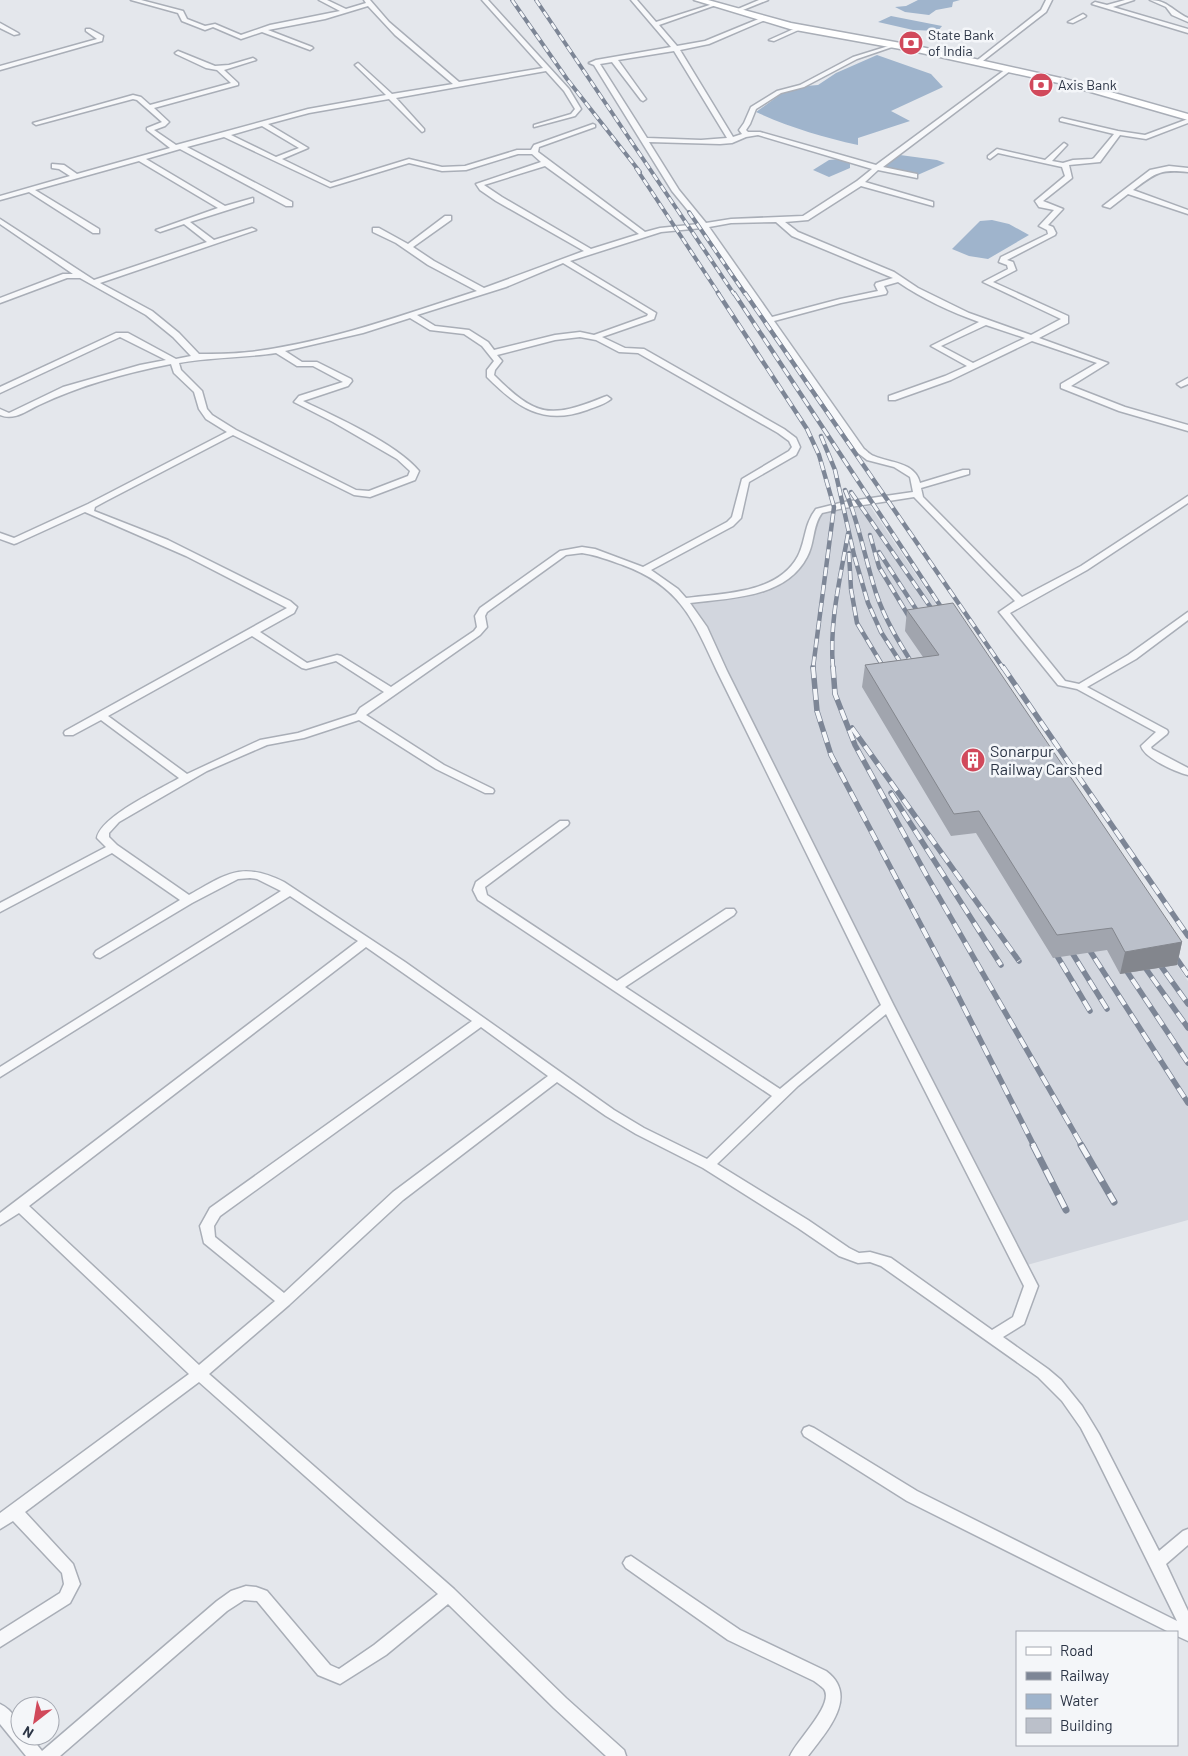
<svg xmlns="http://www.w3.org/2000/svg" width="1188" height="1756" viewBox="0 0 1188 1756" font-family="Barlow,sans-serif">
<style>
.built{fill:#d2d6de}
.water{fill:#9fb4cc}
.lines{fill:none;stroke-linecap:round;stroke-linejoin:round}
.street-casing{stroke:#a9aeb7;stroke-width:3}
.secondary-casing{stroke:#a9aeb7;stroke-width:3}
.street{fill:#f7f8fa;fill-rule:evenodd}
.secondary{fill:#fff;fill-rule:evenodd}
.rail-far3-casing{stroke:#7d8696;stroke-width:4}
.rail-far2-casing{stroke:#7d8696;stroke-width:4.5}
.rail-far1-casing{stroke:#7d8696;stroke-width:5.5}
.rail-casing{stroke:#7d8696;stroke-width:7}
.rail-far3{stroke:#f4f6f9;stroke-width:2.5;stroke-dasharray:7;stroke-linecap:butt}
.rail-far2{stroke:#f4f6f9;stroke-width:3;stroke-dasharray:9;stroke-linecap:butt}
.rail-far1{stroke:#f4f6f9;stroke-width:4;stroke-dasharray:11;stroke-linecap:butt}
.rail{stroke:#f4f6f9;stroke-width:5;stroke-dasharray:14;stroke-linecap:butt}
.wall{fill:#a1a5ae}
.shaded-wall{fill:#83868d}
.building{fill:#bbc0ca;stroke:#83868d}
.labels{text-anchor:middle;stroke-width:5;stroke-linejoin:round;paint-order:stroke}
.far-poi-label{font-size:14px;fill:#2b3445;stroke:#f4f6f9;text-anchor:start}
.poi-label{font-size:16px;fill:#2b3445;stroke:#f4f6f9;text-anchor:start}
</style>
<rect width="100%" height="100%" fill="#e4e7ec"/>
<polygon class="built" points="870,506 1188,981 1188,1220 1027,1265 894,1005 705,626 690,602 764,591 786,582 807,560 818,516 821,513"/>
<g class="water">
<polygon points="918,0 960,0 953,2 952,7 936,10 929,15 905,12 895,7 906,6"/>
<polygon points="891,16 942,26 938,31 913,30 878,22"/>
<path d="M877,55L931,74L943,87L891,111L910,121L858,138V145C822,137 789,127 756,112L785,91L794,87L818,85L836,73Z"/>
<polygon points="900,155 937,160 945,163 913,177 882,167"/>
<polygon points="840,159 850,163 850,168 829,177 813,170 829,160"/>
<polygon points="992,220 1009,224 1029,235 988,259 969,256 952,249 980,221"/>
</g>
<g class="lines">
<defs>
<g id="street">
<path d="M131,0H141L183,11L187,19L205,26L215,24L241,35L270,25L340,11L319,0H327L346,9L366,3L364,0H370L389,22L459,82L543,68L482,0H488L569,89L581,109L575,116L534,127V125L571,114L575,109L564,91L546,71L396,98L424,129V131L422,132L389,99L309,113L268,124L308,148L282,159L331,183L409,159L442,167L465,166L517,150H531L534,145L593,124L595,125V127L539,147L538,152L645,232L660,228L699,224L672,191L594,65L589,63L596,60L671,47L631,0H637L656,22L716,3V5L659,25L677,46L705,41L761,18H765V20L709,44L680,50L733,137L742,134L739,130L744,123L751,107L777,91L800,85L853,57L895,44V46L857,59L804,87L781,93L756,109L750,124L746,130L748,132H760L876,165L1006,69H1010V71L883,167L917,174V178L878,170L865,182L933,202V206L861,186L808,220L785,222L798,232L894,272L918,288L969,313L1031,335L1061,319L983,282L1008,269L1007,265L999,262L1001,257L1048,234L1047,230L1039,226L1054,210L1039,207L1035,201L1065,176L1062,167L998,153L990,159L988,158V156L997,149L1045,160L1064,143L1067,145L1052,161L1063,163L1073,160L1092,159L1094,158L1114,134L1060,121V119L1062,118L1118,131L1145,135L1188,119V123L1146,139L1120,135L1100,162L1069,165L1072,178L1043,201L1063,209L1048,225L1053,227L1056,233L1055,235L1007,260L1013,262L1016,270L993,282L1068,316V323L1039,338L1108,363L1071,386L1125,407L1188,425V431L1119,411L1061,388V384L1097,363L1032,341L951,380L895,400H889V396L945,376L967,366L931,346L979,322C951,312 923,299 898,282L884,286L887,292L886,294L841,303L774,321L864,449C867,451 870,455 874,456C890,463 915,462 920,483L963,470H969V474L921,488L923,497L1022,597L1081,566L1188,496V503L1087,570L1010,613L1065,681L1079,684L1128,655L1188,612V620L1136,659L1087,687L1167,730L1168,732L1167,734L1151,747L1152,749L1188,768V775C1176,772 1144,758 1141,746L1156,732L1077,689L1058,685L999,612L1015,601L914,497L844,508L822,513C812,526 815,543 807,557C786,598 730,598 690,603L707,627L727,671L894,1006L1038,1286L1024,1324L1003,1337L1048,1369L1061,1380L1082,1406L1099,1434L1159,1551L1183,1531L1188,1529V1545L1166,1564L1188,1611V1641L1177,1636V1632H1169L907,1501L804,1436L802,1432L804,1428L809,1426L814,1428L917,1491L1177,1621L1096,1457L1081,1428L1062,1401L1038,1377L881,1266L870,1262L858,1263L839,1256L798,1228L703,1168L636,1134L606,1116L557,1082L403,1200L289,1305L209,1374L454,1589L566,1698L624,1750L626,1756H606L554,1708L448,1604L386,1655L340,1684L318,1675L257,1601L244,1600L227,1611L60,1756H26L0,1724V1704C13,1710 20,1723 20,1736H30L42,1751L217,1601L231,1591L246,1586L256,1587L267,1591L330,1665L339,1669L374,1645L438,1594L199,1382L25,1512L73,1564L80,1584L70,1603L0,1647V1631L60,1593L64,1584L62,1573L13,1521L0,1529V1513L189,1374L19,1213L0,1225V1213L358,941L290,896L0,1077V1067L281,891L257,879L250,878L238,879L192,903L100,958L96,957L94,954L96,951L180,900L112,853L0,912V903L106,847L97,838C101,816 159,790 179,778L101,720L73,735H65L64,733L65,731L287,608L186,556L85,512L17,543L14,544L0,539V533L14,538L88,504L227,432L206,419L199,409L194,392L174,373L171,364C125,373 81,385 39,405C26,411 14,421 0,415V409L9,413L63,387L140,365L166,360L120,337L0,393V387L116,333H128L176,359L191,356L173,337L146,315L80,278H67L0,303V298L63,274H73L0,224V219L94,280L207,242L184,224L160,232L156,230L218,208L139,161L35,190L99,229V233H93L29,192L0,200V196L70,176L59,169L52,168V164L64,165L77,174L170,148L147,130V128L162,122L137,100L133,99L36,125L33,123L133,95L141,97L150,105L231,83L217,70L206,68L176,54L175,53L178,51L215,66L229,65L253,58L256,60L224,70L238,83V85L154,108L169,122L165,126L154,130L176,145L308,109L386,95L356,66L355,65L358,63L392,94L453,84L395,35L368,6L325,19L268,30L312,47L313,48L310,50L262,32L241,39L213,27L205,30L182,21L178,13ZM674,51L727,138L701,140L647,138L600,64L612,62L641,100L643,101L646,99L618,60ZM262,126L299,148L276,157L231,135ZM758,135L872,169L857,181L803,216L731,219L706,223L679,190L649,142L720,144L732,143L746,137ZM224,137L330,187L409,163L442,171L466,170L518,154H532L541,162L476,184L480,190L496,201L584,251L484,288L434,261L413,247L451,220V216H445L408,244L379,228H373V232L396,243L428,265L477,291C402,315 327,343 249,352C232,354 216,354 199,354L179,333L152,311L100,283L256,230L252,228L214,240L190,222L253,202V198L225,206L146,159L180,149L286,206H292V202L187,147ZM545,166L639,234L591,249L502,197L484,185ZM776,222L792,236L893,278L876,283L875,285L878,291L840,299L772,317L709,227L731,223ZM702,228L858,453L867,460L894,467L910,477L913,492L844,502L816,509C804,524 806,540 798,556C778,594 723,593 686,598L678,589L651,570L733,526L741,518L749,482L796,455L800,447L796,438L784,429L644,349L625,348L602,337L654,319L656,313L570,261L661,232ZM563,263L648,314L647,316L594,335L580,332L555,335L494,350L488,342L469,330L435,326L417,315L506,287ZM410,318L430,330L464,334L482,346L494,361L487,370V377C517,407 543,426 587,410C595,407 605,404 611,399L607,396L604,397C550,419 536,417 494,375L495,370L502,361L497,355L555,340L580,337L596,340L619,352L638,353L778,433L789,441L792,447L789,451L742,479L732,517L727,522L643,567L595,549L582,547L560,551L480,608L475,616L477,627L474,631L391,687L341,656L337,655L307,663L260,632L294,613L297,607L290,601L168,540L94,511L95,507L106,501L233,435L354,495L370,497L415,480L419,471C397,444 336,417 303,401L348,386L352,381L351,379L317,362H302L285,351L363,333ZM986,325L1025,338L973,363L941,346ZM276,353L297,366H313L343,382L299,396L294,402L333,422L397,459L410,471L408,476L369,491L356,490L236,430L212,415L207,409L202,391L181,370L179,363C211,357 243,358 276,353ZM582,553C596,555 609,560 623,565C680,586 693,619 717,671L881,1005L780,1089L625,987L734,915L736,912L734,909H726L617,981L487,895L485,887L568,825L569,823L568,821H560L476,882L473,890L478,900L772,1096L707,1159L644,1128L614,1110L405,962L284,882C241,861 227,874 189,895L117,845L109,837V833L119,822L207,771L267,745L304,738L359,720L436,769L485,793H493L494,791L493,789L444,765L366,715L480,635L487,627L485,616L487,612L566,555ZM252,636L302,668L306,669L336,661L384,692L360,708L356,714L298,733L260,740L187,774L108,716ZM366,947L472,1021L210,1208L200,1226L204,1243L275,1301L199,1365L29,1206ZM886,1014L1024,1286L1013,1317L992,1330L891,1258L870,1252L859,1253L849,1248L808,1220L717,1164L798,1086ZM481,1027L548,1076L393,1192L284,1293L215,1237L214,1226L220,1216Z"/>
<polygon points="759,0 768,0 738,12 733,11"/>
<polygon points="1046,0 1052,0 1046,12 979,64 975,64 975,62 1041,10"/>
<polygon points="1125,0 1134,0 1113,7 1188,29 1188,33 1092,4 1095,2 1107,5"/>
<path d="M1150,0C1167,0 1173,11 1188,18V22L1172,15L1166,7Z"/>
<polygon points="1083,14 1086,16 1085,17 1073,23 1068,22"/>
<polygon points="0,23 18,33 19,34 14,35 0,28"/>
<polygon points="798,27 803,28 774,41 769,40"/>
<polygon points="86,29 90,29 103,36 102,41 0,70 0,66 97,39 86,31"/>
<path d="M1169,166L1188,168V172C1159,169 1156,173 1133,190L1188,210V214L1128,194L1110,208L1103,206L1150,170Z"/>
<polygon points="1188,378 1188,384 1181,387 1177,384"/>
<path d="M631,1556L740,1630L826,1671C860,1696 826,1732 808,1756H790C796,1741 835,1704 824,1689C821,1686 817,1683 814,1681L728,1640L626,1568L623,1563L626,1558Z"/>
</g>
<polygon id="secondary" points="694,0 708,0 791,23 917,46 1065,79 1188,114 1188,120 1063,84 917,52 790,29"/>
</defs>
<use href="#street" class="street-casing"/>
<use href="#secondary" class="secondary-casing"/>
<use href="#street" class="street"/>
<use href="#secondary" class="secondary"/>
<defs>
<g id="rail-far3">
<polyline points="512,0 567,79 640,172"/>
<polyline points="536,0 734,294"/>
<polyline points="636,168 719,294"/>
<polyline points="689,212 745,294"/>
</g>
<g id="rail-far2">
<polyline points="718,293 807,429 819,455 834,507 813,668"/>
<polyline points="734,293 947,616"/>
<polyline points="745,293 1003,668"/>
<polyline points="821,436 835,470 854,555 868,603 881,632 904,668"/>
<path d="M845,490C859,523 865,559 876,593C885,620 900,644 915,668"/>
<polyline points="851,492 938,618"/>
<polyline points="870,535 879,567 914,625"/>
<polyline points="879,552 923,620"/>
<polyline points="849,553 851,589 857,623 884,668"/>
<path d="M833,668C829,623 840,579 848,534"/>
</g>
<g id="rail-far1">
<polyline points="813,667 817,711 831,755 952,984 1034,1146"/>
<polyline points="833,667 835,694 855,745 928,878 1082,1146"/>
<polyline points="884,667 888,674"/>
<polyline points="903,667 906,671"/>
<polyline points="914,667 916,670"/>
<polyline points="1003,667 1188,936"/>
<polyline points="852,728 1019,961"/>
<polyline points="891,793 1001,965"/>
<polyline points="1083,940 1188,1103"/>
<polyline points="1066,943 1107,1009"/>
<polyline points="1050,944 1090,1011"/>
<polyline points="1170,949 1188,975"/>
<polyline points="1153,955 1188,1004"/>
<polyline points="1139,959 1188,1028"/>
<polyline points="1120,961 1188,1063"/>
</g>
<g id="rail">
<polyline points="1033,1145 1066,1210"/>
<polyline points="1081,1145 1114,1202"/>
</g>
</defs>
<use href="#rail-far3" class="rail-far3-casing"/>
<use href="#rail-far2" class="rail-far2-casing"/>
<use href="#rail-far1" class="rail-far1-casing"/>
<use href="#rail" class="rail-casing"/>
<use href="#rail-far3" class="rail-far3"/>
<use href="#rail-far2" class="rail-far2"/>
<use href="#rail-far1" class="rail-far1"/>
<use href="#rail" class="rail"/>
</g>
<polygon class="wall" points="907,610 1182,942 1177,965 1120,974 1107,950 1053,958 976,833 951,836 862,687 865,665 923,657 905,631"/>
<polygon class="shaded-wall" points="1182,942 1177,965 1120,974 1125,952"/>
<polygon class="building" points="953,603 1182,942 1125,952 1112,928 1057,935 979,811 954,814 865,665 939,655 907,610"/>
<defs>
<symbol id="bank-disc" viewBox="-11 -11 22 22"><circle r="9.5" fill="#d1495b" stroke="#f4f6f9"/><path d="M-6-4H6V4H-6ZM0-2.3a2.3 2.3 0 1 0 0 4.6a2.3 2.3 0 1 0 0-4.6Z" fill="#fff"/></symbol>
<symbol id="building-disc" viewBox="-11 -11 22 22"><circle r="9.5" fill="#d1495b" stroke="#f4f6f9"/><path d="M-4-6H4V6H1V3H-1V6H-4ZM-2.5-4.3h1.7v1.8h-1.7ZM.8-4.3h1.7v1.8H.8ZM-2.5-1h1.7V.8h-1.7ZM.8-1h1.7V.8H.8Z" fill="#fff"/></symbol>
</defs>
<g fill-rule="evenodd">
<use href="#bank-disc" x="897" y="29" width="28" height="28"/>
<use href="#bank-disc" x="1027" y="71" width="28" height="28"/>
<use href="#building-disc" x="959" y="746" width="28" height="28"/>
</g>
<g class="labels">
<g class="far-poi-label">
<text x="928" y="40">State Bank<tspan x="928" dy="16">of India</tspan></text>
<text x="1058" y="90">Axis Bank</text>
</g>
<g class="poi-label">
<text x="990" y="757">Sonarpur<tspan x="990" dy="18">Railway Carshed</tspan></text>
</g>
</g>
<rect x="1016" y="1631" width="162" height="115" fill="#f4f6f9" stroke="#a4a8b1"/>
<rect x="1026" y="1647" width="25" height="8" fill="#ffffff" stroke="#a4a8b1"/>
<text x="1060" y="1656" font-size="15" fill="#2b3445">Road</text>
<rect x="1026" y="1672" width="25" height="8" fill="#7d8696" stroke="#a4a8b1"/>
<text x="1060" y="1681" font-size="15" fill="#2b3445">Railway</text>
<rect x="1026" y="1694" width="25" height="15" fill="#9fb4cc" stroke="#a4a8b1"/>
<text x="1060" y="1706" font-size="15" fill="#2b3445">Water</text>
<rect x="1026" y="1718" width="25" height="15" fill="#bbc0ca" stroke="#a4a8b1"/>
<text x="1060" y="1731" font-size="15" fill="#2b3445">Building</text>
<g transform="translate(35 1721) rotate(211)"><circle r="24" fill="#f4f6f9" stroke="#a4a8b1"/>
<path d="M0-4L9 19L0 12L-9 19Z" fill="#d1495b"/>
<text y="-8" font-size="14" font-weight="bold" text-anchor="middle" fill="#2b3445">N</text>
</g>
</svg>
